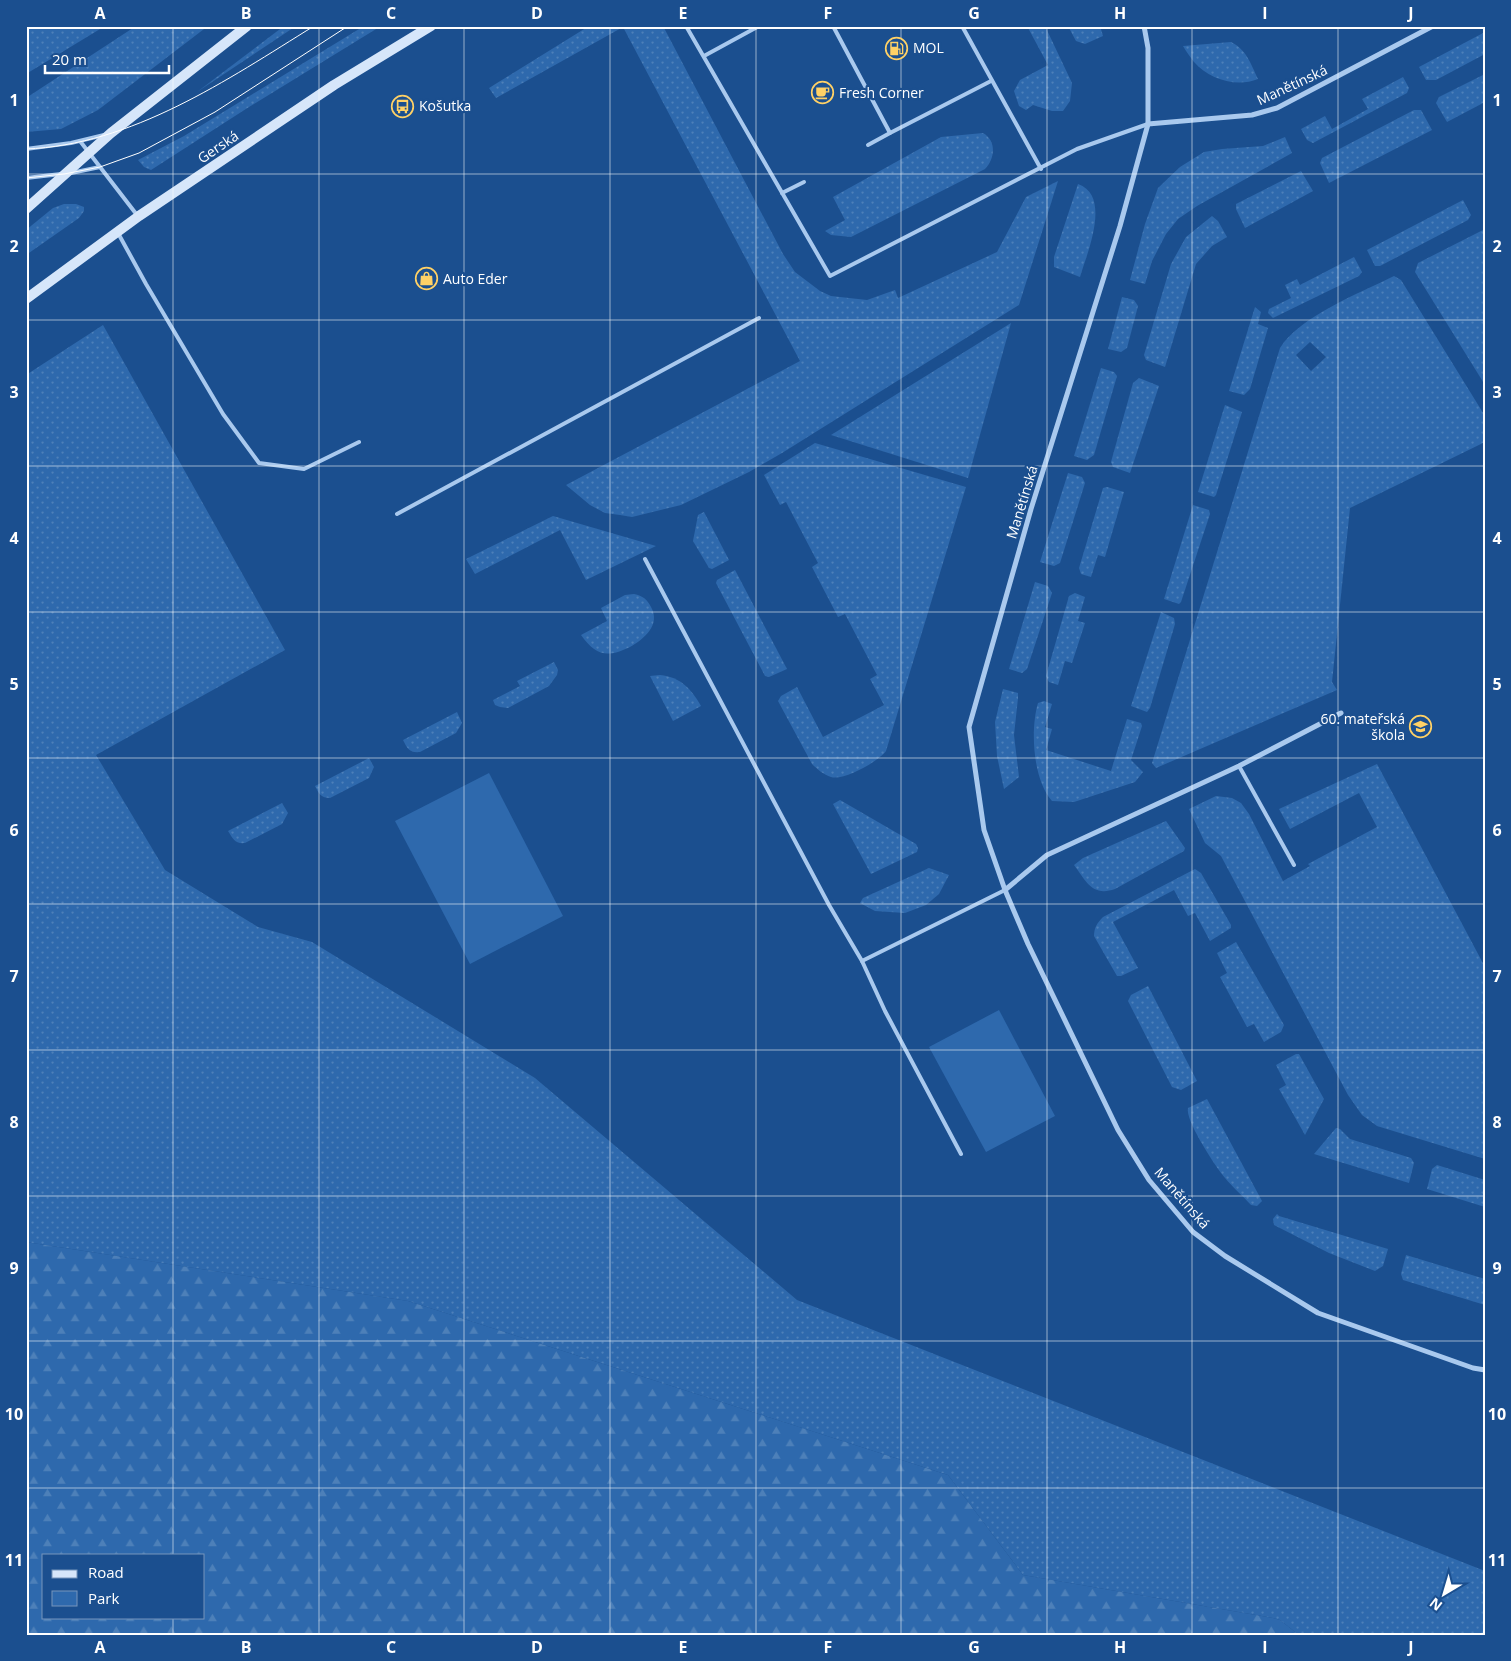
<svg xmlns="http://www.w3.org/2000/svg" width="1511" height="1661" viewBox="0 0 1511 1661" font-family="'Open Sans',sans-serif">
<style>
.green{fill:url(#green-dots);fill-rule:evenodd}
.forest{fill:url(#forest-firs);fill-rule:evenodd}
.pitch{fill:#2e69ad}
.lines{fill:none;stroke-linecap:round;stroke-linejoin:round}
.lane{stroke:#a9c9ee;stroke-width:4}
.street{stroke:#a9c9ee;stroke-width:5}
.secondary{stroke:#d6e6fa;stroke-width:10}
.tram{stroke:#fff;stroke-width:1}
.grid{fill:none;stroke:#fff;stroke-width:1;stroke-opacity:0.55}
.labels{text-anchor:middle;stroke-width:4.5;stroke-linejoin:round;paint-order:stroke}
.poi-label{font-size:14px;fill:#fff;stroke:#1b4f8f;text-anchor:start}
.street-label{font-size:14px;fill:#fff;stroke:#1b4f8f}
.neatline{fill:none;stroke:#fff;stroke-width:2}
.grid-label{font-size:16px;text-anchor:middle;font-weight:bold;fill:#fff}
</style>
<defs>
<pattern id="green-dots" width="8" height="8" patternUnits="userSpaceOnUse" patternTransform="scale(1.25)"><rect width="8" height="8" fill="#2e69ad"/><path d="M2 2h.1M6 6h.1" fill="none" stroke="#4d80b9" stroke-width="1.8" stroke-linecap="round"/></pattern>
<pattern id="forest-firs" width="22" height="20" patternUnits="userSpaceOnUse" patternTransform="scale(1.25)"><rect width="22" height="20" fill="#2e69ad"/><path d="M5 1l3.5 6h-7zM16 11l3.5 6h-7z" fill="#4d80b9"/></pattern>
</defs>
<rect width="100%" height="100%" fill="#1b4f8f"/>
<g class="green">
<polygon points="26,26 105,26 26,74"/>
<polygon points="136,26 208,26 98,110 61,129 26,132 26,98"/>
<polygon points="284,26 296,26 197,92"/>
<polygon points="364,26 381,26 249,107 151,170 144,167 138,160 184,136"/>
<polygon points="589,26 663,26 783,254 795,272 820,291 831,296 867,300 895,290 898,298 997,252 1026,197 1058,181 1019,305 782,453 749,472 681,505 632,517 620,515 605,513 590,505 566,485 800,361 623,27 496,98 489,88"/>
<polygon points="1027,26 1045,26 1072,83 1070,101 1063,111 1052,111 1033,105 1026,110 1019,106 1014,91 1020,80 1048,65"/>
<polygon points="1068,26 1100,26 1103,36 1085,44 1076,41"/>
<polygon points="1485,32 1485,54 1436,80 1426,80 1419,67"/>
<path d="M1231,42C1246,49 1251,64 1258,79C1236,88 1209,79 1194,62C1190,57 1186,51 1183,46Z"/>
<polygon points="1485,74 1485,102 1447,122 1436,103 1439,97"/>
<polygon points="1403,77 1409,88 1407,93 1313,143 1307,140 1301,129 1325,116 1332,129 1368,109 1362,99"/>
<polygon points="1414,110 1421,110 1432,130 1329,183 1320,163 1322,158"/>
<path d="M983,133C997,141 995,159 985,169L851,237L831,235L825,231L845,220L833,197L941,137Z"/>
<polygon points="1285,137 1292,153 1197,206 1178,219 1166,234 1152,261 1145,284 1130,280 1145,224 1158,188 1180,167 1204,152 1222,149 1263,146"/>
<polygon points="1301,171 1313,191 1245,228 1236,209 1236,204"/>
<path d="M1078,184C1112,196 1087,253 1080,277L1054,267V257Z"/>
<polygon points="1463,200 1471,215 1468,220 1380,266 1375,266 1367,250"/>
<polygon points="64,204 76,204 84,207 84,211 79,218 26,255 26,230 53,208"/>
<polygon points="1212,216 1218,221 1227,237 1212,246 1196,264 1165,367 1146,360 1144,355 1171,264 1186,237"/>
<polygon points="1485,229 1485,385 1415,272 1418,263"/>
<polygon points="1354,257 1362,272 1359,276 1275,317 1273,318 1268,313 1269,309 1291,298 1285,285 1297,279 1300,285"/>
<path d="M1394,276L1401,280L1485,416V442L1350,508L1332,682L1337,690L1156,768L1152,763L1280,348C1300,316 1360,293 1394,276ZM1310,342L1326,357L1311,371L1296,355Z"/>
<polygon points="1122,297 1134,300 1138,306 1127,348 1121,352 1108,349"/>
<polygon points="1255,307 1261,312 1258,324 1268,328 1250,389 1244,395 1229,391"/>
<polygon points="1011,323 968,478 831,435"/>
<polygon points="103,325 285,650 96,755 165,870 258,927 312,942 535,1078 797,1300 1485,1571 1485,1635 1299,1635 1280,1620 1273,1618 1023,1575 948,1475 408,1301 26,1242 26,375"/>
<polygon points="1101,368 1114,372 1117,376 1094,455 1087,460 1074,456"/>
<polygon points="1139,378 1159,386 1130,473 1113,467 1111,462 1133,383"/>
<polygon points="1225,405 1242,412 1216,495 1214,497 1198,492"/>
<path d="M815,443L966,487L886,751C879,761 844,781 831,777C824,775 817,769 812,764L778,701L781,696L797,687L823,737L884,705L870,679L877,675L845,614L838,617L812,567L818,563L786,502L780,505L764,475Z"/>
<polygon points="1068,473 1082,477 1085,483 1060,563 1054,566 1040,562"/>
<polygon points="1107,487 1124,492 1105,557 1098,555 1091,577 1081,574 1079,568 1103,488"/>
<polygon points="1193,505 1209,510 1210,514 1181,602 1179,604 1164,599"/>
<polygon points="704,512 729,560 712,569 709,568 693,541 698,515"/>
<polygon points="553,516 656,546 586,580 560,530 475,574 466,559"/>
<polygon points="735,570 787,669 769,677 765,676 716,583 717,580"/>
<polygon points="1035,582 1048,586 1052,593 1027,669 1022,673 1009,669"/>
<polygon points="1075,593 1085,597 1078,621 1085,623 1072,663 1065,661 1058,685 1049,682 1046,676 1069,596"/>
<path d="M634,594C643,596 647,599 651,607C661,625 644,639 630,647C607,658 596,656 581,635L607,621L601,608L625,595Z"/>
<polygon points="1161,612 1174,618 1175,624 1150,708 1147,712 1131,706"/>
<polygon points="554,662 558,670 557,675 549,686 508,708 500,707 495,705 493,700 520,686 517,681"/>
<path d="M660,675C681,677 691,689 701,706L673,721L650,676Z"/>
<polygon points="1003,689 1018,693 1018,698 1014,735 1019,777 1004,789 997,756 995,722"/>
<path d="M1044,701L1052,704L1045,727L1052,729L1046,750L1111,771L1127,719L1141,723L1142,726L1131,760L1143,772L1135,782L1074,802L1052,801C1033,780 1030,730 1038,703Z"/>
<path d="M457,712L462,723L456,733L420,752C409,753 407,748 403,740Z"/>
<path d="M369,758L374,767L369,778L330,798C321,798 319,794 315,786Z"/>
<polygon points="1377,764 1485,967 1485,1159 1377,1126 1362,1115 1348,1095 1221,856 1205,843 1189,809 1216,796 1232,798 1241,803 1249,814 1283,881 1310,866 1308,864 1377,827 1359,793 1290,829 1279,809"/>
<polygon points="840,800 916,844 918,848 917,852 871,874 833,804"/>
<path d="M282,803L288,813L282,824L245,843C235,844 233,839 228,831Z"/>
<path d="M1166,821L1185,848L1184,851L1115,889C1092,897 1086,881 1074,865L1083,858Z"/>
<polygon points="929,868 949,875 939,894 926,905 905,913 875,911 860,903 863,898"/>
<path d="M1195,869L1201,873L1231,925V928L1210,941L1195,913L1188,916L1174,890L1113,922L1138,968L1121,976H1117L1094,936C1094,928 1097,923 1103,917Z"/>
<polygon points="1236,942 1284,1025 1281,1032 1264,1042 1254,1024 1247,1027 1220,977 1227,973 1217,953"/>
<polygon points="1148,986 1197,1081 1181,1090 1172,1087 1128,1001 1131,995"/>
<polygon points="1296,1054 1299,1054 1324,1099 1305,1135 1279,1089 1286,1085 1276,1065"/>
<path d="M1207,1099L1262,1201L1257,1206L1251,1205C1242,1195 1229,1184 1221,1173C1213,1162 1185,1120 1188,1108Z"/>
<polygon points="1336,1128 1340,1129 1350,1139 1411,1158 1414,1163 1409,1183 1314,1154"/>
<polygon points="1437,1165 1485,1180 1485,1207 1427,1189 1432,1169"/>
<polygon points="1277,1214 1279,1216 1388,1249 1383,1266 1375,1271 1329,1253 1274,1225 1273,1219"/>
<polygon points="1406,1255 1485,1279 1485,1305 1403,1280 1401,1274"/>
</g>
<path class="forest" d="M26,1242L408,1301L948,1475L1023,1575L1273,1618L1280,1620L1299,1635H26ZM44,1555H204V1617H44Z"/>
<g class="pitch">
<polygon points="489,773 563,916 470,964 395,821"/>
<polygon points="999,1010 1055,1116 986,1152 929,1047"/>
</g>
<g class="lines">
<g class="lane">
<polyline points="686,26 830,276 1077,149 1148,124"/>
<polyline points="833,26 890,133 991,81"/>
<polyline points="962,26 1041,169"/>
<polyline points="704,56 759,26"/>
<polyline points="80,141 137,215"/>
<polyline points="868,145 890,133"/>
<polyline points="26,149 71,143 104,135"/>
<polyline points="71,173 100,167"/>
<polyline points="26,178 61,174"/>
<polyline points="782,193 804,182"/>
<polyline points="118,233 146,284 223,414 259,463 304,469 359,442"/>
<polyline points="397,514 759,318"/>
<polyline points="645,559 829,905 862,961 885,1011 961,1154"/>
<polyline points="1239,766 1294,865"/>
<polyline points="862,961 1005,890"/>
</g>
<g class="street">
<polyline points="1144,26 1148,48 1148,124 1120,226 1031,509 969,727 984,830 1005,890 1028,944 1118,1130 1149,1180 1193,1232 1225,1256 1318,1313 1473,1368 1485,1370"/>
<polyline points="1148,124 1252,115 1277,108 1433,26"/>
<polyline points="1005,890 1047,855 1239,766 1341,713"/>
</g>
<g class="secondary">
<polyline points="26,209 111,133 247,26"/>
<polyline points="26,299 139,216 334,85 431,26"/>
</g>
<g class="tram">
<path d="M26,149C132,145 227,80 314,26"/>
<polyline points="26,178 64,174 100,167 139,153 215,112 348,26"/>
</g>
</g>
<path class="grid" d="M173,26V1555M319,26V1635M464,26V1635M610,26V1635M756,26V1635M901,26V1635M1047,26V1635M1192,26V1635M1338,26V1635M26,174H1485M26,320H1485M26,466H1485M26,612H1485M26,758H1485M26,904H1485M26,1050H1485M26,1196H1485M26,1341H1485M26,1488H1485M173,1617V1635"/>
<defs>
<symbol id="fuel-ring" viewBox="-11 -11 22 22"><circle r="9.5" fill="#1b4f8f" stroke="#ffd166" stroke-width="1.5"/><path d="M-5.5-6h7V0h2V4h1.3V-2.5L3-4.5l.8-.8L6-3V5H2.5V1h-1V6h-7ZM-4.2-4.7v3.2H.2V-4.7Z" fill="#ffd166"/></symbol>
<symbol id="cafe-ring" viewBox="-11 -11 22 22"><circle r="9.5" fill="#1b4f8f" stroke="#ffd166" stroke-width="1.5"/><path d="M-5.5-4.5H6V0H3Q3 3.5 0 3.5H-2.5Q-5.5 3.5-5.5 0ZM3-3.2v2h1.7v-2ZM-6 4.5H4V6H-6Z" fill="#ffd166"/></symbol>
<symbol id="bus-ring" viewBox="-11 -11 22 22"><circle r="9.5" fill="#1b4f8f" stroke="#ffd166" stroke-width="1.5"/><path d="M-5-6H5V4H4V6H2V4H-2V6H-4V4H-5ZM-3.5-4V0h7V-4ZM-3.5 1.2v1.5H-2V1.2ZM2 1.2v1.5H3.5V1.2Z" fill="#ffd166"/></symbol>
<symbol id="shop-ring" viewBox="-11 -11 22 22"><circle r="9.5" fill="#1b4f8f" stroke="#ffd166" stroke-width="1.5"/><path d="M-5-2.5h2.3a2.7 3.5 0 0 1 5.4 0H5L5.5 6h-11ZM-1.5-2.5h3a1.5 2.3 0 0 0-3 0Z" fill="#ffd166"/></symbol>
<symbol id="school-ring" viewBox="-11 -11 22 22"><circle r="9.5" fill="#1b4f8f" stroke="#ffd166" stroke-width="1.5"/><path d="M0-5L7-2L0 1L-7-2ZM-4 1L0 2.5L4 1V4Q0 6-4 4Z" fill="#ffd166"/></symbol>
</defs>
<g fill-rule="evenodd">
<use href="#fuel-ring" x="884" y="36" width="25" height="25"/>
<use href="#cafe-ring" x="810" y="80" width="25" height="25"/>
<use href="#bus-ring" x="390" y="94" width="25" height="25"/>
<use href="#shop-ring" x="414" y="266" width="25" height="25"/>
<use href="#school-ring" x="1408" y="714" width="25" height="25"/>
</g>
<g class="labels">
<g class="poi-label">
<text x="913" y="53">MOL</text>
<text x="839" y="98">Fresh Corner</text>
<text x="419" y="111">Košutka</text>
<text x="443" y="284">Auto Eder</text>
<text x="1405" y="724" text-anchor="end">60. mateřská<tspan x="1405" dy="16">škola</tspan></text>
</g>
<g class="street-label">
<text transform="translate(1292 85) rotate(-25)" y="5">Manětínská</text>
<text transform="translate(218 147) rotate(-34)" y="5">Gerská</text>
<text transform="translate(1022 502) rotate(-73)" y="5">Manětínská</text>
<text transform="translate(1182 1198) rotate(49)" y="5">Manětínská</text>
</g>
</g>
<rect width="1511" height="1661" fill="none" stroke="#1b4f8f" stroke-width="55"/>
<rect x="42" y="1554" width="162" height="65" fill="#1b4f8f" stroke="#7695bc"/>
<rect x="52" y="1570" width="25" height="8" fill="#d6e6fa" stroke="#7695bc"/>
<text x="88" y="1578" font-size="15" fill="#ffffff">Road</text>
<rect x="52" y="1591" width="25" height="15" fill="#2e69ad" stroke="#7695bc"/>
<text x="88" y="1604" font-size="15" fill="#ffffff">Park</text>
<g transform="translate(1444 1594) rotate(218)" stroke="#1b4f8f" stroke-width="4" paint-order="stroke">
<path d="M0-4L9 19L0 12L-9 19Z" fill="#ffffff"/>
<text y="-8" font-size="14" font-weight="bold" text-anchor="middle" fill="#ffffff">N</text>
</g>
<path d="M45 65v8h124v-8" fill="none" stroke="#ffffff" stroke-width="2.5"/>
<text x="52" y="65" font-size="15" fill="#ffffff" stroke="#1b4f8f" stroke-width="4" paint-order="stroke">20 m</text>
<rect x="28" y="28" width="1456" height="1606" class="neatline"/>
<g class="grid-label">
<text x="100" y="19">A</text>
<text x="246" y="19">B</text>
<text x="391" y="19">C</text>
<text x="537" y="19">D</text>
<text x="683" y="19">E</text>
<text x="828" y="19">F</text>
<text x="974" y="19">G</text>
<text x="1120" y="19">H</text>
<text x="1265" y="19">I</text>
<text x="1411" y="19">J</text>
<text x="14" y="106">1</text>
<text x="1497" y="106">1</text>
<text x="14" y="252">2</text>
<text x="1497" y="252">2</text>
<text x="14" y="398">3</text>
<text x="1497" y="398">3</text>
<text x="14" y="544">4</text>
<text x="1497" y="544">4</text>
<text x="14" y="690">5</text>
<text x="1497" y="690">5</text>
<text x="14" y="836">6</text>
<text x="1497" y="836">6</text>
<text x="14" y="982">7</text>
<text x="1497" y="982">7</text>
<text x="14" y="1128">8</text>
<text x="1497" y="1128">8</text>
<text x="14" y="1274">9</text>
<text x="1497" y="1274">9</text>
<text x="14" y="1420">10</text>
<text x="1497" y="1420">10</text>
<text x="14" y="1566">11</text>
<text x="1497" y="1566">11</text>
<text x="100" y="1653">A</text>
<text x="246" y="1653">B</text>
<text x="391" y="1653">C</text>
<text x="537" y="1653">D</text>
<text x="683" y="1653">E</text>
<text x="828" y="1653">F</text>
<text x="974" y="1653">G</text>
<text x="1120" y="1653">H</text>
<text x="1265" y="1653">I</text>
<text x="1411" y="1653">J</text>
</g>
</svg>
